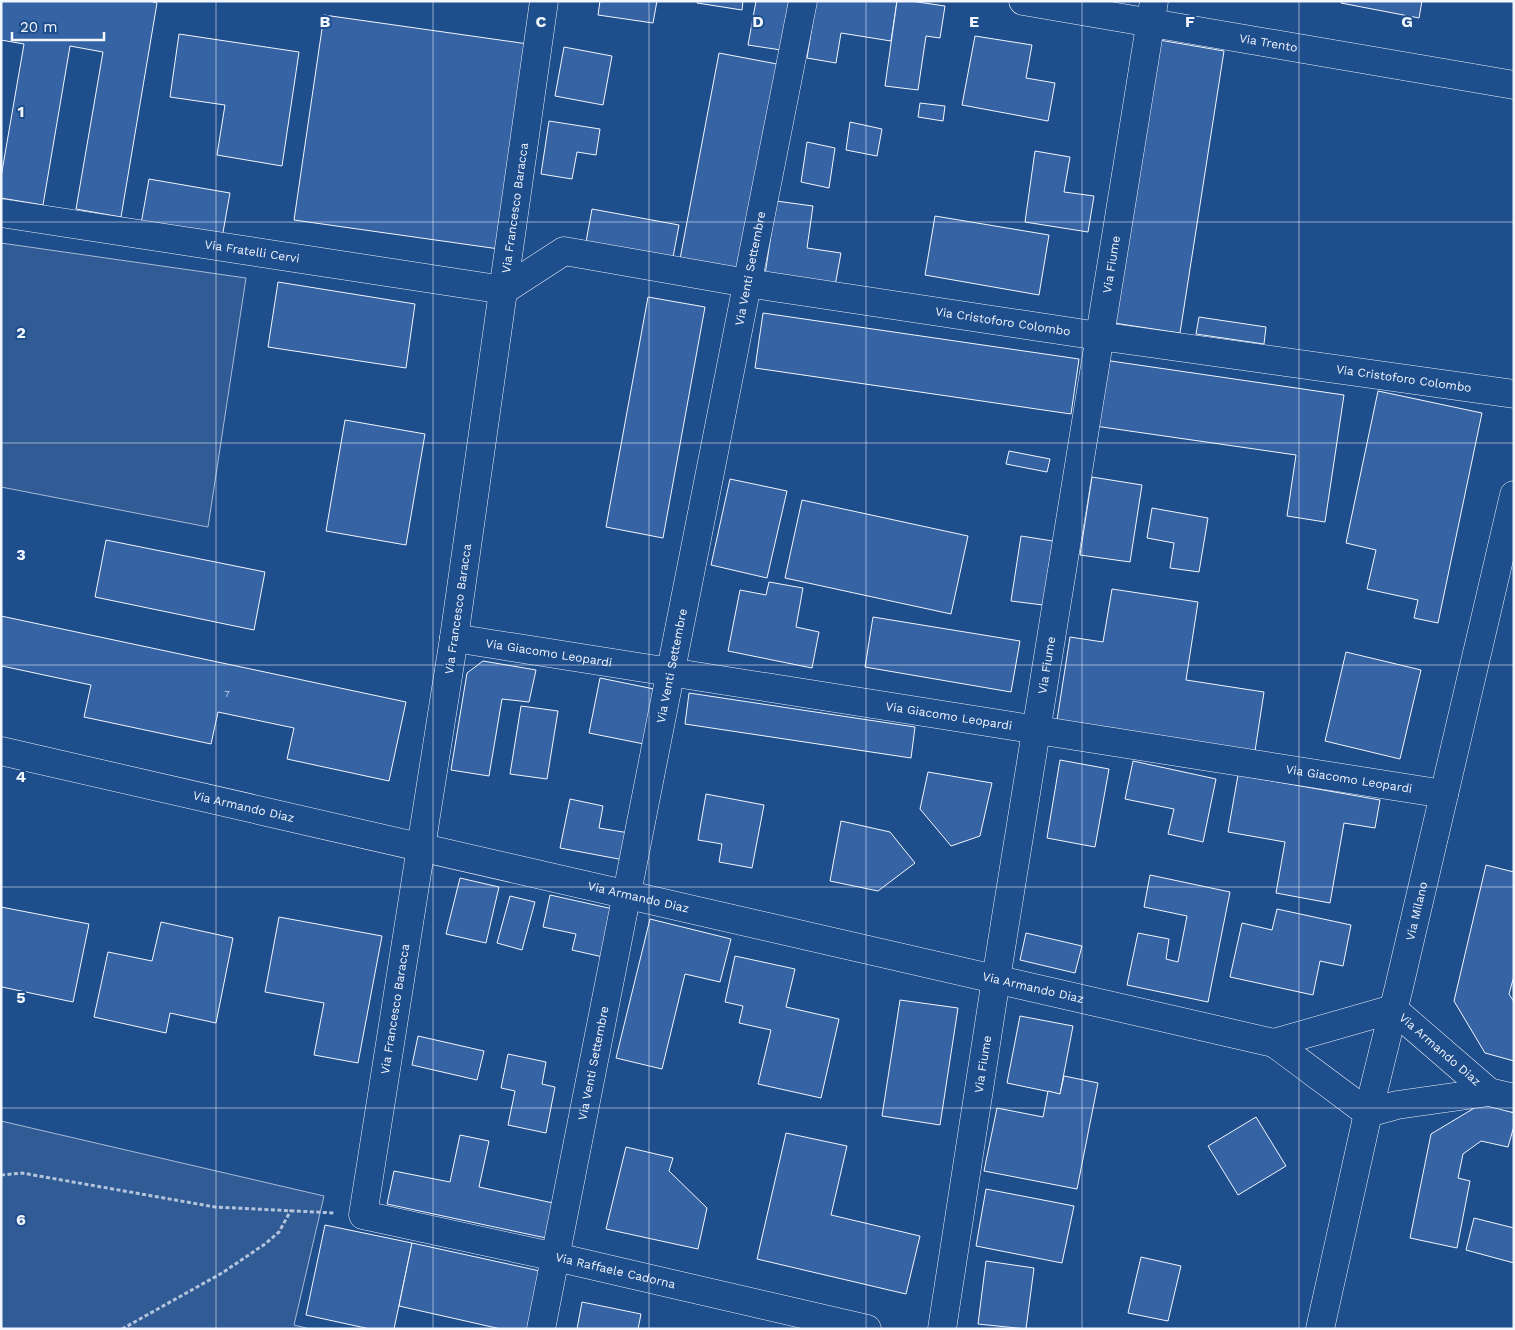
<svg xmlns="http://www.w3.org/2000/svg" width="1515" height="1330" viewBox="0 0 1515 1330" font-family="'Work Sans',sans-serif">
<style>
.built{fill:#305b95;stroke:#a8bbd7}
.building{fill:#3563a3;stroke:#f2f6ff}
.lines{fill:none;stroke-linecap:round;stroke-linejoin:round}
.minor-casing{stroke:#f2f6ff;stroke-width:29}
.tertiary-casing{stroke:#f2f6ff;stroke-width:29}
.secondary-casing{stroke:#f2f6ff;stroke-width:29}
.path{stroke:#b3c4dc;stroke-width:3;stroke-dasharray:4 2.5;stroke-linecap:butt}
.minor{stroke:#1f4e8c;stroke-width:28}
.tertiary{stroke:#1f4e8c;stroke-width:28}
.secondary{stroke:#1f4e8c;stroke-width:28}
.grid{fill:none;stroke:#f2f6ff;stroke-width:1;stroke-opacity:0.55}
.labels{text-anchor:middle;stroke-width:4;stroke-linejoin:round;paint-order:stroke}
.number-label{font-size:10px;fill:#c3d1e8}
.street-label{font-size:12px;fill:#f2f6ff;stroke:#1f4e8c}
.grid-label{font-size:16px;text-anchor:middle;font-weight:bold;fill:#f2f6ff;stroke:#1f4e8c;stroke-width:4;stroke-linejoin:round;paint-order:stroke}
</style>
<rect width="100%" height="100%" fill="#1f4e8c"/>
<g class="built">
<polygon points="1,243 246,278 208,527 1,487"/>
<polygon points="1,1121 324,1196 294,1325 310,1329 1,1329"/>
</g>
<g class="building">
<polygon points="1,1 150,1 157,3 121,217 76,209 103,52 70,46 43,205 1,198 1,177 24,44 1,40"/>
<polygon points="600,1 657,1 653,23 598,15"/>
<polygon points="698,1 743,1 742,10 697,3"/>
<polygon points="756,1 789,1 781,50 748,45"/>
<polygon points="816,1 897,1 891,41 841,33 836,63 807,58"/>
<polygon points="897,1 911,1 945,6 940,38 926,36 918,90 885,86"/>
<polygon points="1341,1 1422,1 1419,18 1341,3"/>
<polygon points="324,15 528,44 499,249 294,220"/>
<polygon points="179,34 299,52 282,166 217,155 225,105 170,97"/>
<polygon points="975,36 1032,45 1026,78 1055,83 1048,121 962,105"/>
<polygon points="1159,40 1224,51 1180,333 1114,323"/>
<polygon points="564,47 612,56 603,105 555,96"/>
<polygon points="719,53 777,64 738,270 680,259"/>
<polygon points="920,103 945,106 943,121 918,117"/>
<polygon points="549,121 600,129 596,155 577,152 572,179 541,174"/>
<polygon points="850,122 882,129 877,156 846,150"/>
<polygon points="807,142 835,148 829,188 801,182"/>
<polygon points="1035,151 1070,157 1064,192 1094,196 1088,232 1025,222"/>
<polygon points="149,179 230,193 222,238 141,224"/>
<polygon points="776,201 813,206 807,248 841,253 835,286 765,275"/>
<polygon points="592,209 679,225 673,257 586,242"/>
<polygon points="935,216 1049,235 1039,295 925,275"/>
<polygon points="278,282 415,304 406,368 268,347"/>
<polygon points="648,297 705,307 663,538 606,527"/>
<polygon points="763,313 1079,359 1071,414 755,368"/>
<polygon points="1199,317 1266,327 1264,344 1196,334"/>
<polygon points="1104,360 1344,395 1325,522 1287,516 1296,455 1095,426"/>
<polygon points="1378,391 1482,413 1438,623 1414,618 1418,600 1367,589 1376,550 1346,543"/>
<polygon points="345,420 425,434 406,545 326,531"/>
<polygon points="1009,451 1050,459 1047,472 1006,464"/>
<polygon points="1092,477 1142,485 1130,562 1080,555"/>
<polygon points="730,479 787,491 767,578 711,565"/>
<polygon points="802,500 968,536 951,614 785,578"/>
<polygon points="1152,508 1208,518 1199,572 1170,568 1174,543 1147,538"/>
<polygon points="1021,536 1053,541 1043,605 1011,601"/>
<polygon points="106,540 265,572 254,630 95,597"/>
<polygon points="769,582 803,588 796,627 819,632 812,668 728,651 740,590 766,595"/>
<polygon points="1112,589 1198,602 1186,680 1264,692 1255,751 1057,720 1070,637 1103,642"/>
<polygon points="1,616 406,702 389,781 287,759 294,728 218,712 211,744 84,717 91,685 2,666 1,671"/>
<polygon points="873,617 1020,641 1011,692 865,667"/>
<polygon points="1346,652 1421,670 1400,759 1325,741"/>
<polygon points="483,661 536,670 529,702 502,699 489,776 451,770 467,673"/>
<polygon points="600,678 659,690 649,745 589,733"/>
<polygon points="689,693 915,727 911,758 685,724"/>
<polygon points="521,706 558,711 547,779 510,774"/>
<polygon points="1060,760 1109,769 1095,847 1047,838"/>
<polygon points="1133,761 1216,779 1203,842 1168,834 1174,809 1125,799"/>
<polygon points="928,772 992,783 980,836 951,846 920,809"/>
<polygon points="1238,775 1380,800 1375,828 1344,823 1330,903 1276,893 1285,842 1228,832"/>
<polygon points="706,794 764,805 752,868 719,862 722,844 698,840"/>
<polygon points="570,799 603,806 599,828 629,833 624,860 560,848"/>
<polygon points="841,821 890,832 915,863 878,891 830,881"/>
<polygon points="1486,865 1514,872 1514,976 1509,994 1514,1002 1514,1061 1485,1053 1454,1001"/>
<polygon points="1150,875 1230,892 1208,1002 1127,985 1138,933 1169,939 1166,959 1178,962 1187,916 1144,907"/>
<polygon points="460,878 499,887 486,943 446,934"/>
<polygon points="550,895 613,909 603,957 572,950 576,934 543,927"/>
<polygon points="510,896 535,902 522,950 497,943"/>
<polygon points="1,907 89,924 73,1002 2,987 1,989"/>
<polygon points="1277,909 1351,925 1343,966 1320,961 1313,995 1230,977 1242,923 1272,930"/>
<polygon points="279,917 382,936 358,1063 314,1055 324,1003 265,992"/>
<polygon points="650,919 731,939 720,982 685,974 662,1069 616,1058"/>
<polygon points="161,922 233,938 216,1023 170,1013 166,1033 94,1017 108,952 152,961"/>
<polygon points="1026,933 1082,946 1075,973 1020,960"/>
<polygon points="735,956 795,969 786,1007 839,1019 821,1098 758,1084 771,1030 739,1023 743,1006 725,1002"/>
<polygon points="900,1000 958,1008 940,1125 882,1116"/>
<polygon points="1020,1016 1073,1026 1060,1094 1007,1083"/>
<polygon points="418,1036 484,1051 477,1080 412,1065"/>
<polygon points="508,1054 546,1062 542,1084 555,1087 546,1133 508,1125 515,1091 501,1088"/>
<polygon points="1064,1076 1098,1083 1077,1189 984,1171 997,1108 1043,1117 1048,1091 1060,1094"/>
<polygon points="1481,1104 1514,1113 1514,1126 1508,1147 1481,1141 1463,1154 1458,1178 1470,1181 1457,1248 1410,1238 1431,1134"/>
<polygon points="1256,1117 1286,1166 1238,1195 1208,1146"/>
<polygon points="786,1133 847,1146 831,1215 920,1236 906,1294 757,1259"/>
<polygon points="460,1135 489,1141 479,1187 553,1203 546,1238 387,1204 394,1171 450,1182"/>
<polygon points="626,1147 673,1158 669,1171 707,1208 698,1249 606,1229"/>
<polygon points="986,1189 1074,1206 1062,1263 976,1246"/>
<polygon points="1474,1218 1514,1228 1514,1263 1466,1250"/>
<polygon points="325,1225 412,1243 394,1329 370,1329 306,1315"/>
<polygon points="412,1243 540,1271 527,1329 501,1329 399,1306"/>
<polygon points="1141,1257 1181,1266 1168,1321 1128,1313"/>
<polygon points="986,1261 1034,1268 1026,1329 978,1324"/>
<polygon points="582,1302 641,1314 638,1329 577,1329"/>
</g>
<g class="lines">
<defs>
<g id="minor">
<path id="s1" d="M544,1L454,638L363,1215L556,1257L867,1329"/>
<path id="s2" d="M1023,1L1514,85"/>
<path id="s3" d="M1,213L504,290L564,251L747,283L1099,336L1514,394"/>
<path id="s4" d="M454,638L1444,794"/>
<path id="s5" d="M1393,1009L1489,1092"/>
<polyline points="1368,1113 1397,1105 1489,1092 1514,1098"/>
<path id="s6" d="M541,1329L803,1"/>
<path id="s7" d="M942,1329L996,979L1154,1"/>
</g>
<g id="tertiary">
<path id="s8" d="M1,751L1274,1043L1368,1113"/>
<polyline points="1274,1043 1393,1009"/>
</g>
<g id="secondary">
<path id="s9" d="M1320,1329L1368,1113L1399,987L1514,495"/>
</g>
</defs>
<use href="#minor" class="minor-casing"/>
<use href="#tertiary" class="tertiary-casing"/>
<use href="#secondary" class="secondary-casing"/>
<g class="path">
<polyline points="1,1175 22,1173 215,1207 335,1213"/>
<polyline points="122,1329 222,1273 265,1244 279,1232 291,1210"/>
</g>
<use href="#minor" class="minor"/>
<use href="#tertiary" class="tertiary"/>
<use href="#secondary" class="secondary"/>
</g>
<path class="grid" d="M216,1V1329M433,1V1329M649,1V1329M866,1V1329M1082,1V1329M1299,1V1329M1,222H1514M1,443H1514M1,665H1514M1,887H1514M1,1108H1514"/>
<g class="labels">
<g class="number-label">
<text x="227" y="697">7</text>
</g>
<g class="street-label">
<text dy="4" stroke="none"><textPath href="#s2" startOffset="249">Via Trento</textPath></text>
<text transform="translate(515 208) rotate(-82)" y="4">Via Francesco Baracca</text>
<text dy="4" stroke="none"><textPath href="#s3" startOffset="254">Via Fratelli Cervi</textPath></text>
<text dy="4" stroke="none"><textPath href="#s7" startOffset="1078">Via Fiume</textPath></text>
<text dy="4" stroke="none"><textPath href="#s6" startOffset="1081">Via Venti Settembre</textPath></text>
<text dy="4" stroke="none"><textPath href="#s3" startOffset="1025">Via Cristoforo Colombo</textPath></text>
<text dy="4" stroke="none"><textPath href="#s3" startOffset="1430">Via Cristoforo Colombo</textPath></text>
<text transform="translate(458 609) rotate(-82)" y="4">Via Francesco Baracca</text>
<text dy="4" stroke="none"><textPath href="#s4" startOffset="96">Via Giacomo Leopardi</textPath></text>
<text dy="4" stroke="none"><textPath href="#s6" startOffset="676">Via Venti Settembre</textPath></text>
<text dy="4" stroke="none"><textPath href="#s7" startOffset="672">Via Fiume</textPath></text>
<text dy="4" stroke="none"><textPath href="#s4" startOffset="501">Via Giacomo Leopardi</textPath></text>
<text dy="4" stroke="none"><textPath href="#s4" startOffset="906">Via Giacomo Leopardi</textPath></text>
<text dy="4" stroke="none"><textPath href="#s8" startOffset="249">Via Armando Diaz</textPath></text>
<text dy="4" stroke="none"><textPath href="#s8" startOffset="654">Via Armando Diaz</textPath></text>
<text dy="4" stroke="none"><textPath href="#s9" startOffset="429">Via Milano</textPath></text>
<text dy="4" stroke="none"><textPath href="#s8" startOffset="1059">Via Armando Diaz</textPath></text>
<text transform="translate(395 1009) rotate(-81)" y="4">Via Francesco Baracca</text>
<text dy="4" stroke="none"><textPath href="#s5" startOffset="62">Via Armando Diaz</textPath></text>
<text dy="4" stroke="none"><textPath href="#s6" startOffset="271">Via Venti Settembre</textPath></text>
<text dy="4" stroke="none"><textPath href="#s7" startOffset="268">Via Fiume</textPath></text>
<text dy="4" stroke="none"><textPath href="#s1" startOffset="1486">Via Raffaele Cadorna</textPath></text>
</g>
</g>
<g class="grid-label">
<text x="325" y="27">B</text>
<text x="541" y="27">C</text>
<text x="758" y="27">D</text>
<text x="974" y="27">E</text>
<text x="1190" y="27">F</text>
<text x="1407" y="27">G</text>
<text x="21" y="117">1</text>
<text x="21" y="338">2</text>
<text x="21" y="560">3</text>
<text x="21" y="782">4</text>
<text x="21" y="1003">5</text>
<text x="21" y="1225">6</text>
</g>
<rect width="1515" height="1330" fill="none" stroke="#f2f6ff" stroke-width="5"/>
<path d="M12 32v8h92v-8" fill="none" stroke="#f2f6ff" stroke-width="2.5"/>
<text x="20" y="32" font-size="15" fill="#f2f6ff" stroke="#1f4e8c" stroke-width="4" paint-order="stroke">20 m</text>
</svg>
